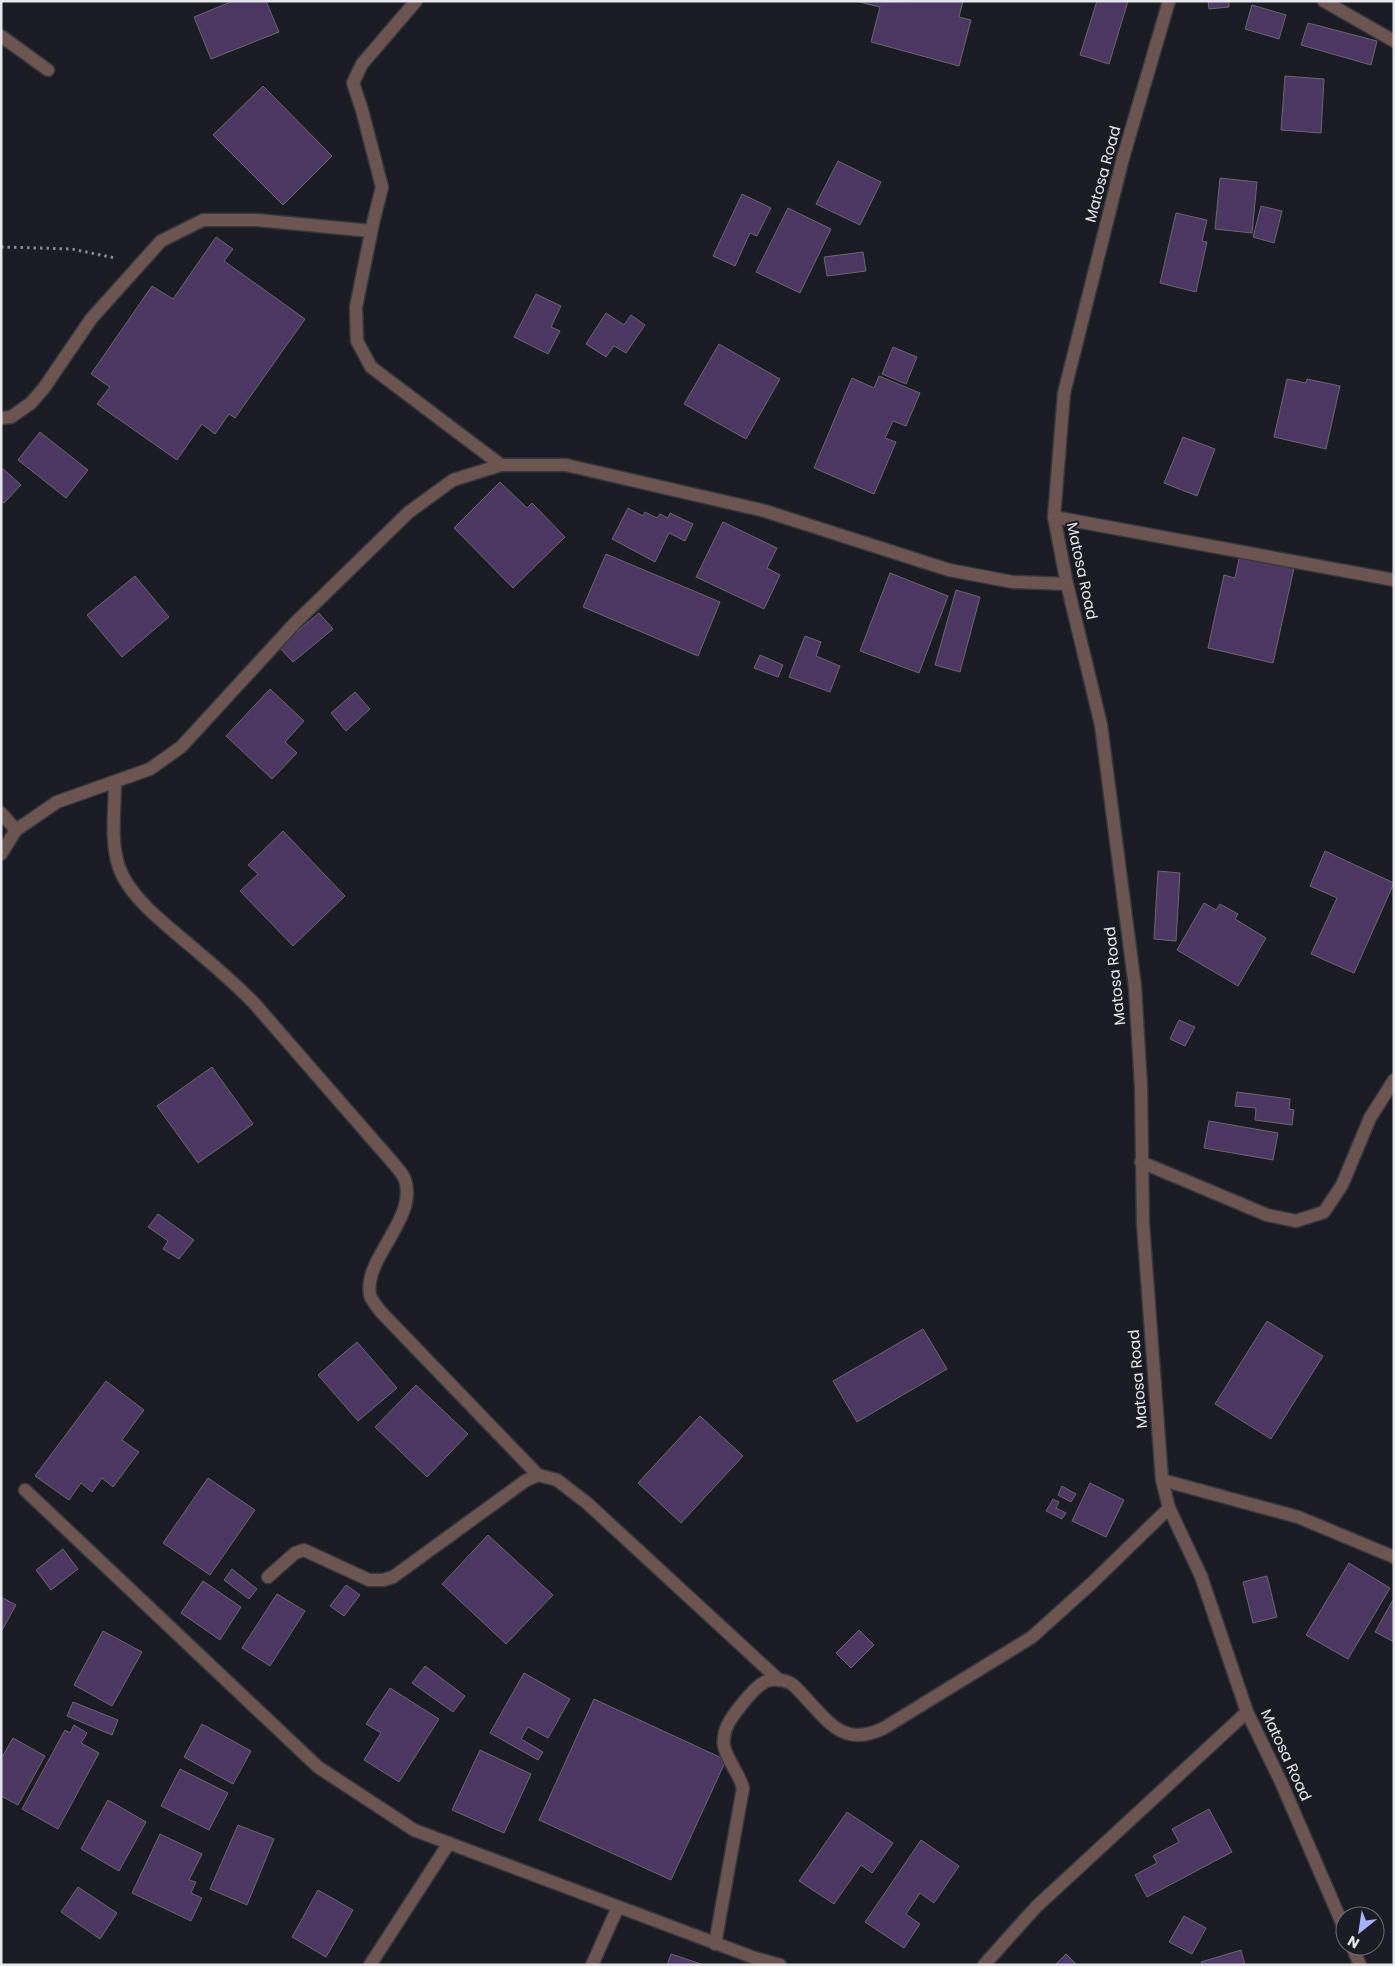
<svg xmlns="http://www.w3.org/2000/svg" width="1395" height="1966" viewBox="0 0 1395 1966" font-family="Poppins,sans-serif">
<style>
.building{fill:#4b3762;stroke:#6a666f}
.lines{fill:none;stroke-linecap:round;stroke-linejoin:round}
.minor-casing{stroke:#37383f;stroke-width:15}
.path{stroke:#888990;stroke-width:3;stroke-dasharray:2.5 4;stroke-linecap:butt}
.minor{stroke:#6c5451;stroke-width:12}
.labels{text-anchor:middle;stroke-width:4;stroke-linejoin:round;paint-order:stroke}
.street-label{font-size:15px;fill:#e6e7ec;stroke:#1a1b23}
</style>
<rect width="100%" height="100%" fill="#1a1b23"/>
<g class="building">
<polygon points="233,1 266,1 279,32 211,59 194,17"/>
<polygon points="963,1 959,17 971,20 959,66 871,42 880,7 859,2"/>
<polygon points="1097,1 1128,1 1109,64 1080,55"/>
<polygon points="1208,1 1229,1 1229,7 1209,9"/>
<polygon points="1252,5 1286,15 1279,39 1245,29"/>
<polygon points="1308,23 1377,41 1371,65 1301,45"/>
<polygon points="1285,76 1324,79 1321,133 1281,130"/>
<polygon points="263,86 332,156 283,205 213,135"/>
<polygon points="838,161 881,182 860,225 816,204"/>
<polygon points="1220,178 1257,182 1252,233 1215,229"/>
<polygon points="742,194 771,208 757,236 750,233 735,266 713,256"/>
<polygon points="1261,206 1282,211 1274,243 1253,237"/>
<polygon points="788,208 831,229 800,293 756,272"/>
<polygon points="1176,213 1207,220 1202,241 1207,242 1196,292 1160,283"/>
<polygon points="216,237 233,249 224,261 305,319 235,418 229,414 215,434 202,424 177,460 97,404 110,387 91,374 152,286 173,299"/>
<polygon points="863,252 866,271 827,276 824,257"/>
<polygon points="536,294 561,306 551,327 560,331 548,354 514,337"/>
<polygon points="606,313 624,325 631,315 645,325 626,353 614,346 606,357 586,344"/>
<polygon points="719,344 780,379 746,439 684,404"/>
<polygon points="893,347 917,357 906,384 882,374"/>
<polygon points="879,376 920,393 906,426 893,421 885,438 896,442 874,494 814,468 852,378 874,388"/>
<polygon points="1287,379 1306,383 1307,379 1340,386 1326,449 1274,437"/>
<polygon points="40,432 88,470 66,498 18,460"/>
<polygon points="1183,437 1215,449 1197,496 1164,483"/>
<polygon points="1,467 21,485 4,503 1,501"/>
<polygon points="500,482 527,508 532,503 565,537 513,588 454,528"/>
<polygon points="628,508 643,516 645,512 657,518 660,514 668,518 670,513 693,524 685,541 669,533 655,562 612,539"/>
<polygon points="723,522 777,548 767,568 780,575 764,609 696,577"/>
<polygon points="606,554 720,602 698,656 583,607"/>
<polygon points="1240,555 1294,568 1273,663 1208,648 1224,575 1235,578"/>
<polygon points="890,573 948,596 919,673 860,651"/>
<polygon points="135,576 169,617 122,657 87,615"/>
<polygon points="956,590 980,597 960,672 935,665"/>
<polygon points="319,613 333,629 293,662 279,647"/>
<polygon points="805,636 821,642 816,656 840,666 830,692 789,677"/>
<polygon points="760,655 783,665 778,677 754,668"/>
<polygon points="270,689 304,721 285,742 297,753 272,779 226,736"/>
<polygon points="355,692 370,709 346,731 331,713"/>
<polygon points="283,831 345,896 293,946 240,891 258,874 248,865"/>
<polygon points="1325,851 1394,883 1354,973 1311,954 1337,898 1310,886"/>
<polygon points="1158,871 1180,873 1176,941 1154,939"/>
<polygon points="1204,903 1216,910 1220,904 1238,914 1235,919 1266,938 1238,986 1177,950"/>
<polygon points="1179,1020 1195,1027 1185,1046 1170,1039"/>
<polygon points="212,1067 253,1124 198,1163 157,1106"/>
<polygon points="1237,1092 1290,1099 1289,1109 1294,1110 1292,1125 1255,1120 1256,1108 1235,1106"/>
<polygon points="1209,1121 1278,1133 1273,1160 1204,1148"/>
<polygon points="158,1214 194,1240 179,1259 163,1249 168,1241 148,1227"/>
<polygon points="1267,1321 1323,1356 1271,1439 1215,1404"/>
<polygon points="923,1329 947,1369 857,1422 833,1381"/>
<polygon points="357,1342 397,1388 358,1421 318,1375"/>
<polygon points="106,1381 144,1410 122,1440 139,1452 113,1487 102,1478 92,1492 81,1483 69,1500 35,1476"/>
<polygon points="416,1385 468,1434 427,1477 375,1427"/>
<polygon points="700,1416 743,1456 681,1523 638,1483"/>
<polygon points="208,1478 255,1510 210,1575 163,1543"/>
<polygon points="1090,1483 1124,1500 1106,1537 1072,1521"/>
<polygon points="1062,1486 1076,1494 1071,1502 1058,1495"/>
<polygon points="1053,1499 1059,1502 1056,1508 1066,1513 1062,1519 1046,1511"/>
<polygon points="488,1535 553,1595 506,1644 442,1584"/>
<polygon points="63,1549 78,1569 51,1590 36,1570"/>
<polygon points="1349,1563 1390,1588 1348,1659 1306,1635"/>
<polygon points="232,1569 257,1589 249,1599 224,1580"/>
<polygon points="1267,1576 1277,1617 1253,1623 1243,1582"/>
<polygon points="203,1581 241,1607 220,1640 181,1613"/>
<polygon points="346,1585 360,1595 344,1616 330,1606"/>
<polygon points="277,1594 305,1611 270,1666 242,1648"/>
<polygon points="1,1597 16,1605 1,1632"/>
<polygon points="1394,1598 1394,1642 1375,1632"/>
<polygon points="859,1630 874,1645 851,1668 836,1653"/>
<polygon points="103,1631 142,1652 112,1706 74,1685"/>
<polygon points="425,1666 465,1696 453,1712 412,1683"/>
<polygon points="524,1673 570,1699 548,1738 528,1727 521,1739 543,1752 538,1760 490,1733"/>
<polygon points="390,1688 439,1719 399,1782 364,1760 381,1733 366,1724"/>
<polygon points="594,1699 726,1760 671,1880 539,1820"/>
<polygon points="73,1702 118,1720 112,1735 67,1716"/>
<polygon points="202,1724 251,1751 233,1784 184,1757"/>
<polygon points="74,1725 87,1733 81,1743 99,1753 58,1829 22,1809 65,1730 70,1733"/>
<polygon points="13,1738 45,1756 18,1805 1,1796 1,1759"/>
<polygon points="480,1750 531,1774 504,1833 452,1810"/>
<polygon points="180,1769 228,1793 209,1830 161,1806"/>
<polygon points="108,1800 146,1822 119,1871 81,1849"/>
<polygon points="1209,1809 1232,1852 1147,1897 1135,1875 1157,1863 1153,1856 1179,1842 1172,1829"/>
<polygon points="847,1812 893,1843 872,1873 861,1865 834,1904 799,1881"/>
<polygon points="238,1825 274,1839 247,1905 210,1889"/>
<polygon points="160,1834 202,1854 189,1880 196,1882 191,1893 202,1898 191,1921 132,1893"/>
<polygon points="921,1840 959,1866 934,1903 920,1893 906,1914 920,1924 904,1948 865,1922"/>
<polygon points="78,1887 117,1913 100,1939 61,1912"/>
<polygon points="318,1890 353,1910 326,1957 292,1937"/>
<polygon points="1184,1916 1206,1928 1192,1954 1169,1942"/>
<polygon points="1241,1950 1245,1965 1202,1965 1201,1962"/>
<polygon points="671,1954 704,1965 667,1965"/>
<polygon points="1066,1954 1077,1965 1055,1965"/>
</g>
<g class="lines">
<defs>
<g id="minor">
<polyline points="416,1 362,64 353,83 362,110 382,187 373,223 356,307 357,341 371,367 501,465"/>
<polyline points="1169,1 1123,158 1064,393 1054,517 1067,584 1101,725 1135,987 1141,1086 1143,1224 1162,1480 1169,1508 1201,1576 1247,1712 1281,1782 1345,1930"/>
<polyline points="1324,1 1394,41"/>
<polyline points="1,36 48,70"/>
<polyline points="1,418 11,417 31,403 44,388 91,319 161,241 203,220 257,220 371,231"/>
<polyline points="1054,517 1394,580"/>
<path d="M115,782C115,809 110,841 119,867C130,900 173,930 199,953C218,969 236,985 253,1002L394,1164C398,1169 403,1174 405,1180C418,1219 363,1258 370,1295C371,1300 377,1306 380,1311L538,1475"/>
<polyline points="1,813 16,830"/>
<polyline points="1,854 16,830 57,802 150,769 181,747 295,623 409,512 453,480 501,465 566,465 765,511 949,570 1013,582 1067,584"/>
<polyline points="1141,1162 1267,1215 1296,1221 1324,1212 1342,1185 1370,1118 1394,1080"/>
<polyline points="1162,1480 1298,1517 1394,1557"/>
<polyline points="25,1490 318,1767 414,1830 755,1958 780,1965"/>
<polyline points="268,1577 295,1553 304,1550 369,1580 383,1580 393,1577 525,1481 538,1475 557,1480 587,1503 779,1680"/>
<path d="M715,1944L743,1788C739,1773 727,1760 724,1746C723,1739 725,1730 728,1724C734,1713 753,1689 763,1683C769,1679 781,1679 788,1682C794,1684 798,1690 802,1694C829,1722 843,1748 884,1728L1032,1637L1093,1582L1169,1508"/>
<polyline points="1352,1946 1360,1965"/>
<polyline points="370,1965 449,1843"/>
<polyline points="592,1965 618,1907"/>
<polyline points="984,1965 1036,1907 1247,1712"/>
</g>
</defs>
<use href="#minor" class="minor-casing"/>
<polyline class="path" points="1,247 72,249 115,258"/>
<use href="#minor" class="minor"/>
</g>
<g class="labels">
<g class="street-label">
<text transform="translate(1103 174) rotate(-75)" y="5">Matosa Road</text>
<text transform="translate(1082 571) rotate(78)" y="5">Matosa Road</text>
<text transform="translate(1115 976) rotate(-96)" y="5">Matosa Road</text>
<text transform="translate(1138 1379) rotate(-95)" y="5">Matosa Road</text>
<text transform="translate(1286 1755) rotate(65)" y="5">Matosa Road</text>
</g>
</g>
<rect width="1395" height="1966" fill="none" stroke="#e6e7ec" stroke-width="5"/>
<g transform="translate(1360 1931) rotate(210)"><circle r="24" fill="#1a1b23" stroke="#6c6d73"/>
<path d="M0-4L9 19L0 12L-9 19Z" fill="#a9b0fc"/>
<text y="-8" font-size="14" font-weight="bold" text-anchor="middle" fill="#e6e7ec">N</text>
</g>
</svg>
